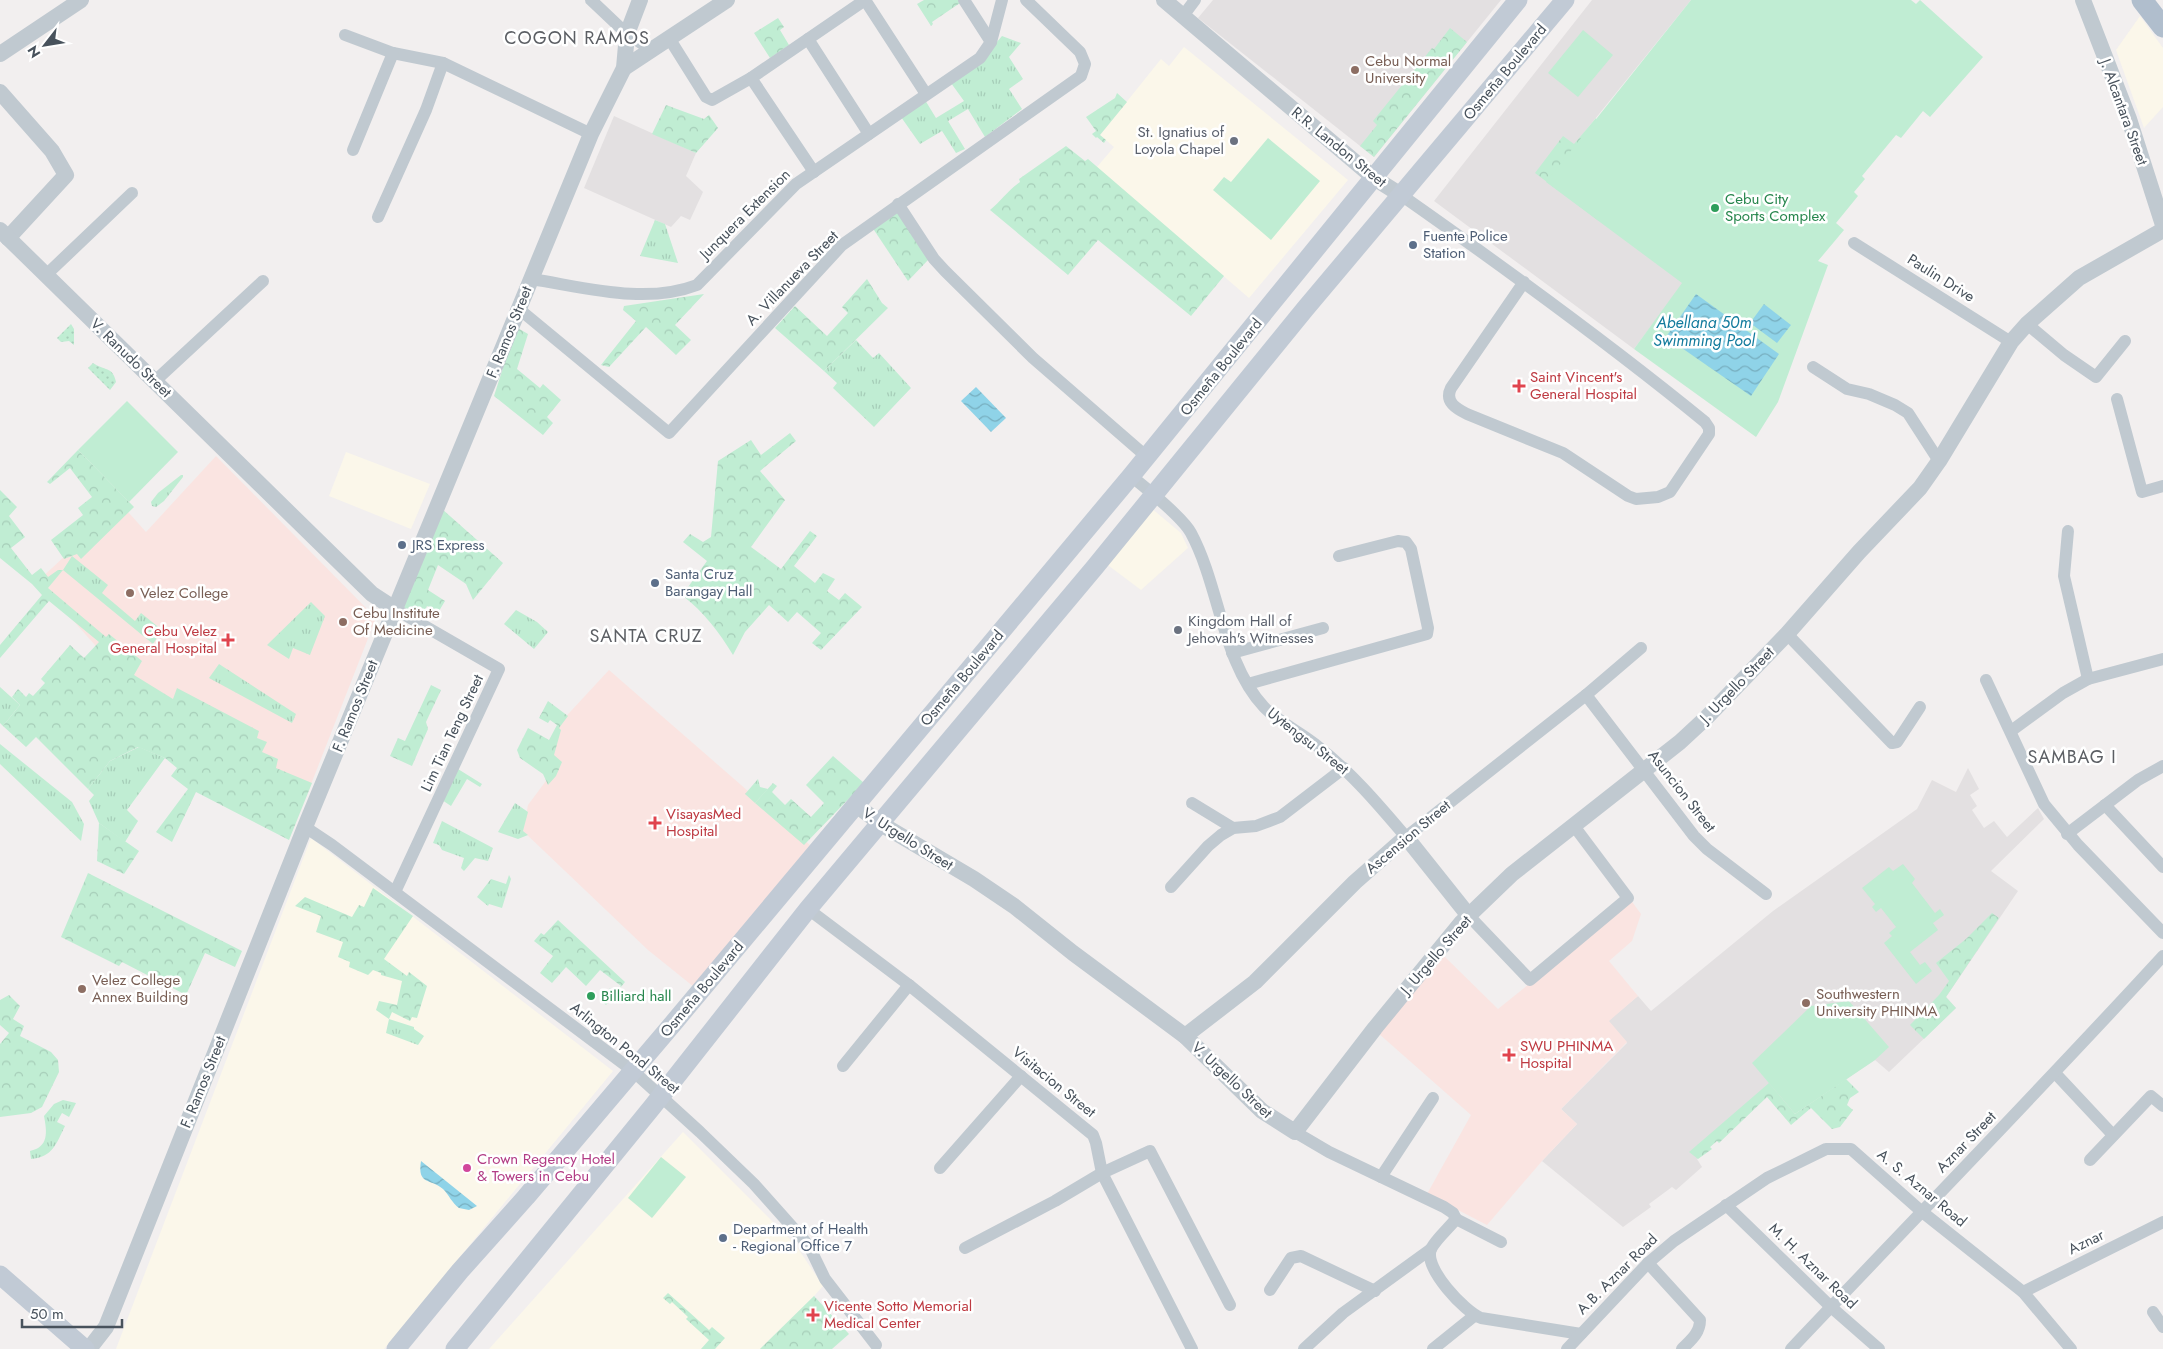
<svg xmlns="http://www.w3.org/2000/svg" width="2163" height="1349" viewBox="0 0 2163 1349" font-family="Jost,sans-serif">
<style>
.commercial{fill:#fbf7ea}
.education{fill:#e3e0e1}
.medical{fill:#fae4e1}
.grass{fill:url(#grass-tufts)}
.forest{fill:url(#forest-crowns)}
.park{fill:#c0edd3}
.garden{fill:url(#garden-dots)}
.water{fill:url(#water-waves)}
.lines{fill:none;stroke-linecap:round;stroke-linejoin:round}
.minor{stroke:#c0c9d0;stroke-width:12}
.tertiary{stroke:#c0c9d0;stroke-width:16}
.secondary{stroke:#c1cad5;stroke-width:19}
.primary{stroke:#b0becd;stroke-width:21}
.education-dot{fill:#8d6e63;stroke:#fff;stroke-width:2}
.worship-dot{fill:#6b7280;stroke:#fff;stroke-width:2}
.leisure-dot{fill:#2e9e5b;stroke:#fff;stroke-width:2}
.service-dot{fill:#5c6f8a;stroke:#fff;stroke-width:2}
.health-dot{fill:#e0444e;stroke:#fff;stroke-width:2}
.hotel-dot{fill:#d1479c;stroke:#fff;stroke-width:2}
.labels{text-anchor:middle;stroke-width:5;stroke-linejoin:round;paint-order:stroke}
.education-label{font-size:15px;fill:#785e54;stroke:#fff;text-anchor:start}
.street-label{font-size:15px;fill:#48525c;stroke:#fff}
.worship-label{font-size:15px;fill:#5b616d;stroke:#fff;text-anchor:end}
.leisure-label{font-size:15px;fill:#27864d;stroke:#fff;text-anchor:start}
.service-label{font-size:15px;fill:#4e5e75;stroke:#fff;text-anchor:start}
.health-label{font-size:15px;fill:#be3a42;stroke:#fff;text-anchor:start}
.hotel-label{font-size:15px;fill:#b23c85;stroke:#fff;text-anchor:start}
.water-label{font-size:16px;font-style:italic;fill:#137b9d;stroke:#fff}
.quarter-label{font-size:18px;letter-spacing:1px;fill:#5c5f64;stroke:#fff}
</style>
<defs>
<pattern id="grass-tufts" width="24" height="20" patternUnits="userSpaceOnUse" patternTransform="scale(1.25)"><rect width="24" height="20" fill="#c0edd3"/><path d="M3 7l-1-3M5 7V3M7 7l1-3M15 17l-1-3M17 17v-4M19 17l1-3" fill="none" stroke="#a6cdb8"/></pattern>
<pattern id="forest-crowns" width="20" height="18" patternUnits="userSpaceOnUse" patternTransform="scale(1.25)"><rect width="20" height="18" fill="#c0edd3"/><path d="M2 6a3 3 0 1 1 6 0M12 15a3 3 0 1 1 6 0" fill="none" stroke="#a6cdb8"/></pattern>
<pattern id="garden-dots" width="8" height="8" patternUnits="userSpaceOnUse" patternTransform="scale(1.25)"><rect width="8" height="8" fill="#c0edd3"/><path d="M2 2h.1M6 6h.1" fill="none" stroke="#a6cdb8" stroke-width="1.8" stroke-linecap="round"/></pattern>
<pattern id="water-waves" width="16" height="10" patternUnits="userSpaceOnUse" patternTransform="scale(1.25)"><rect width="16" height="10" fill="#8fd3e8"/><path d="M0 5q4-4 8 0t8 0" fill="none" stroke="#77aebf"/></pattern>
</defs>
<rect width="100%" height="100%" fill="#f2efef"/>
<g class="commercial">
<polygon points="2140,16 2163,48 2163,107 2144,128 2116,50"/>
<polygon points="1184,47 1348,180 1249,298 1097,167 1114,147 1100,135 1161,59 1169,66"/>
<polygon points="346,452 430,484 411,529 329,496"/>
<polygon points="1150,507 1181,533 1188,548 1141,590 1105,563"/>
<polygon points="311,838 613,1071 384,1349 116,1349"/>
<polygon points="683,1132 795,1244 823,1286 814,1296 760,1349 489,1349"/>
</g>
<g class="education">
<polygon points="1213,0 1501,0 1374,157 1198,18"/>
<polygon points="1592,0 1691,0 1574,145 1683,283 1634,349 1434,201"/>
<polygon points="614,116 696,153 686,176 703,192 690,220 681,216 671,227 584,188"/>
<polygon points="1968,768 1979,789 1970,795 1977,806 1972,810 1984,828 1994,821 2007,837 2038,808 2044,819 1991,871 2018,891 1946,997 1956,1008 1889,1072 1875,1060 1786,1119 1767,1094 1697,1159 1702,1167 1676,1190 1672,1187 1649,1204 1651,1207 1623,1227 1542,1161 1577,1124 1561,1109 1627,1043 1608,1021 1638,996 1651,1011 1773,911 1917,809 1932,780 1956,792"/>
</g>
<g class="medical">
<polygon points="216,456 376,618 308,792 110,662 38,581 121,504 146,532"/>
<polygon points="609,670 810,845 694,987 648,950 523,831 528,805 560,762 549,755 558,725"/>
<polygon points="1630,899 1641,914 1632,941 1609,961 1638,996 1609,1021 1627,1042 1561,1109 1577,1124 1542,1161 1487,1225 1427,1194 1471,1115 1378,1033 1443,955 1498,1009 1580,943"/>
</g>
<g class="grass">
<polygon points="1002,36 1021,43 1009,57 1023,79 1009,89 1022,109 985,137 968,109 948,121 965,149 956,153 942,131 920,144 901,117 925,100 936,118 964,101 951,83 983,58"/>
<polygon points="655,220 665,224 678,263 640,256"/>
<polygon points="856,340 873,358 879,353 911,388 874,427 833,388 837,383 824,371"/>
<polygon points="181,475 183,475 183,477 164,501 156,507 152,506 151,502 158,493"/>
<polygon points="72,556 108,585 102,593 135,621 141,613 162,630 153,644 63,570"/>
<polygon points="311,602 325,616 310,655 293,648 289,659 267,645"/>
<polygon points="516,610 537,622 548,632 534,649 504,624"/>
<polygon points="219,664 296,714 292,723 209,678"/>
<polygon points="0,687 20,705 3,726 0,723"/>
<polygon points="0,744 72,802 84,824 81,841 0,764"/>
<polygon points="139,747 165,758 127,810 138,821 125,842 99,823 89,801 94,795 88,789 110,761"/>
<polygon points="458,769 482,784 480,787 467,779 451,806 442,800"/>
<polygon points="758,779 760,787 768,789 755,803 745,794"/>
<polygon points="515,803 528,812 523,831 528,835 518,839 498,832"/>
<polygon points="442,821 493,848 488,861 475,858 464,871 461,868 464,858 442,850 439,845 433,843"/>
<polygon points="509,875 511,879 502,908 489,904 488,906 477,897 491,879 506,884"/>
<polygon points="389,1019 414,1027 414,1029 424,1036 418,1045 386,1033"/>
<path d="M63,1100L76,1103L69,1117L62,1113L57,1122L65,1126C56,1144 53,1157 31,1159L30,1151C49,1147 47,1132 44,1116L54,1104Z"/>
</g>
<g class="forest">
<polygon points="924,0 958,0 960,3 932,22 933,24 931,26 917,4"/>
<polygon points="778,18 784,27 780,30 789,45 770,58 754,33"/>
<polygon points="1450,28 1467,42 1374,157 1360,146 1377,125 1373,121 1432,48 1434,49"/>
<polygon points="1117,93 1127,102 1100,135 1106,140 1104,143 1097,137 1096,138 1092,134 1096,131 1086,117 1115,98"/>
<polygon points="666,105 704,119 709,115 718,128 696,153 652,134"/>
<polygon points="1596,118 1599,221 1535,173 1563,136 1574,144"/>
<path d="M1066,146L1085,161L1088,159L1224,276L1191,316L1098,240L1068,275L990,210C1001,201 1008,190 1020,182L1019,179Z"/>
<polygon points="899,209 929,259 908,281 872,227"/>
<polygon points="867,279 882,303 888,308 824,371 775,328 795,306 827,336 848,313 842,307"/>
<polygon points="704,294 675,325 691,340 676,355 646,327 609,367 601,365 636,321 623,310 624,306"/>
<polygon points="516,327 528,334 517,369 540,388 543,384 561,400 547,417 553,423 543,435 494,396"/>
<path d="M790,433L796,441L760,471L785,500L751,547L781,569L810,531L817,536L794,566L815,583L823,573L835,579L827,591L839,600L845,593L862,607L821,650L812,643L821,633L797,612L788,622L769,605L745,632L733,655C719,632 704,612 683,596V594L707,561L683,542L690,534L703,542L711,537L718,461L751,440L761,455Z"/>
<polygon points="78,450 134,507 81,559 77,554 64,559 51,540 83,515 78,508 92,497 70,468 50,484 47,482"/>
<polygon points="0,490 17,507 9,516 25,537 11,548 32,575 41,568 48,577 58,570 63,570 48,588 106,637 109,634 142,661 134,675 173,699 177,688 259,731 257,738 267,742 262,752 278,759 276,768 312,783 289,840 196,792 172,842 156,832 188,789 171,776 177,768 165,758 138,747 110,761 88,789 36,737 26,747 3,726 20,705 12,697 18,689 26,697 29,693 33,696 45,683 41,679 70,645 84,658 99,642 49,601 0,658 0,645 42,595 32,584 0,558"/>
<polygon points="442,509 503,563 473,600 466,584 438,565 428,590 445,601 439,611 427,606 420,621 398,609"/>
<polygon points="431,685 441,690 426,722 428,729 412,766 390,756 398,738 405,741"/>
<polygon points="548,701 568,716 559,728 561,730 554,755 562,762 556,776 548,785 543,774 520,758 517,750 528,728 549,740 557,725 550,720 548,723 539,718"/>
<polygon points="833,756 864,783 804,845 755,803 773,783 777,786 772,792 785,805 791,799 811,817 824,803 806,785"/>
<polygon points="99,823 139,851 124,874 97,861"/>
<polygon points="88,873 242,951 235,967 205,953 186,995 122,962 119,966 61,937"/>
<polygon points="373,888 413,916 384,959 407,976 409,972 427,986 417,1018 412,1017 410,1021 392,1012 389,1019 376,1010 379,1001 397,1005 402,981 381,975 381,973 373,970 368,975 349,967 350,962 338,957 343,942 316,932 321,916 295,906 305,897 352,917 359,905 364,907"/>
<polygon points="1992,913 1999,918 1946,997 1956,1008 1924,1039 1910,1025 1939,995 1949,981 1936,963 1966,939"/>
<polygon points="558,920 625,982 606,1005 602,1001 610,988 615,992 621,986 600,970 586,986 566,967 552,983 540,973 553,956 534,941 541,933 544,935"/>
<polygon points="9,995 20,1006 13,1019 24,1026 20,1036 51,1052 58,1060 59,1072 42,1107 31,1113 0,1117 0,1044 9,1033 0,1025 0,1000"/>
<polygon points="1846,1079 1859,1092 1850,1098 1847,1105 1853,1110 1840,1127 1832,1129 1811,1108 1791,1125 1767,1097 1719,1143 1717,1141 1710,1147 1712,1149 1698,1159 1689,1152 1769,1083 1795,1114"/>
<polygon points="668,1293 709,1330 712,1327 725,1338 715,1349 701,1349 709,1340 686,1319 688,1317 672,1302 670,1304 663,1298"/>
<polygon points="814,1296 849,1334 832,1349 760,1349"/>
</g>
<g class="park">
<polygon points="1691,0 1911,0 1916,4 1920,0 1983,57 1930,117 1923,111 1901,138 1896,135 1862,176 1865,179 1854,192 1858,196 1836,223 1844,230 1818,261 1828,265 1778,402 1756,437 1634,349 1682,283 1546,182"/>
<polygon points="1583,30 1613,55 1578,97 1548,73"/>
<polygon points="1268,138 1320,181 1271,240 1213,190 1224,177 1231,182"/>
<polygon points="127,401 178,452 129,502 78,450"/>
<polygon points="1903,864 1915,879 1912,883 1935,913 1940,909 1944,915 1933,923 1938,930 1910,952 1920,965 1925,962 1932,971 1916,984 1884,943 1892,936 1889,933 1896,927 1881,908 1876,912 1872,907 1875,904 1862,888 1889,867 1893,871"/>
<polygon points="1849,1001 1889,1047 1875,1060 1795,1114 1752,1063 1811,1006"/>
<polygon points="661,1157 686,1177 652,1218 628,1198"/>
</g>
<g class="garden">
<polygon points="71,324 74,329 74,345 69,341 61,342 57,338"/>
<path d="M93,363C104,371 113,366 116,382L110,390L88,368Z"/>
</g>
<g class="water">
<polygon points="1696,294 1779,354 1751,396 1666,337"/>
<polygon points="1764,304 1791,325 1777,343 1750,323"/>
<polygon points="976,387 1006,418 991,432 961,401"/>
<path d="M421,1161L477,1206L469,1210L459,1208C452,1203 449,1195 443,1189C431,1178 417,1186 421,1161Z"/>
</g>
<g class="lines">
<g class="minor">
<polyline points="591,0 627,34 652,50"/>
<polyline points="865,0 926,94"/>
<polyline points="964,0 991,42"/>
<polyline points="1183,16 1195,0"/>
<polyline points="345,35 393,53 443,63 591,134"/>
<polyline points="669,38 706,97 712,100 751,78 865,0"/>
<polyline points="808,39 869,134"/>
<polyline points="751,78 814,172"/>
<polyline points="353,150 393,53"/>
<path d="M1401,195C1505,268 1607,342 1705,422L1709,428V434L1670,492L1658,497L1636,499L1628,496L1563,453L1467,414C1457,409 1444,402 1451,388L1524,282"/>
<polyline points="898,204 934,259 945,271 1033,358 1147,457"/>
<polyline points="378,217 426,110 443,63"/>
<polyline points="1854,243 2011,342"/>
<polyline points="46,275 132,193"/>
<path d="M531,279C584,287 645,305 697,285L796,184L980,58L991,42L1002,0"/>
<polyline points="519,309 669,433 842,245 1081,76 1085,64 1080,52 1026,0"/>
<polyline points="2027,324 2064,355 2096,377 2125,341"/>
<polyline points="1813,367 1847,389 1869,394 1895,405 1908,413 1939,461"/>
<polyline points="155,381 263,281"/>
<polyline points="2117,399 2142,492 2163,486"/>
<path d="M1131,476C1146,488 1183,518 1191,533C1220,587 1222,662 1264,707C1277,721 1300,732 1316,745C1350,771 1378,804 1406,837L1586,695L1641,648"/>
<polyline points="2068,531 2064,576 2088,679"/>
<polyline points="1787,634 1892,743 1897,742 1920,707"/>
<polyline points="1232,653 1323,628"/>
<polyline points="1986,680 2044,804 2078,845 2163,933"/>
<polyline points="1248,684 1427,634 1428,628 1411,549 1406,542 1398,541 1339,556"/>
<polyline points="1586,695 1694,836 1707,849 1766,894"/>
<polyline points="2011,731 2063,693 2088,679 2163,659"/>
<polyline points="1192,803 1233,828"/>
<polyline points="2105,805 2163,867"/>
<polyline points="305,827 332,845 633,1071 700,1132 754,1184 803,1239 810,1248 825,1279 876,1345"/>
<polyline points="2067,834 2138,780 2163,766"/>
<polyline points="1171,887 1208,846 1221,835 1233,828 1256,826 1280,817 1344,768"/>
<polyline points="395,892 499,669 395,609"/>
<polyline points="808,909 909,985 1093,1135 1096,1143 1102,1173 1192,1349"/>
<polyline points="1469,916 1530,980 1628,898 1574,826"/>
<polyline points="843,1066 909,985"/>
<polyline points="2055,1073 2113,1135"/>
<polyline points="1295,1132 1329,1152 1444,1207 1453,1213 1456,1219"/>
<polyline points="2090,1160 2151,1096 2163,1106"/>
<polyline points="940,1168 1021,1076"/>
<polyline points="1381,1177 1433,1098"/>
<polyline points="1726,1205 1831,1307 1879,1349"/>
<path d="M1456,1219C1449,1228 1436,1239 1431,1249C1423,1268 1465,1312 1481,1318L1581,1334"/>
<polyline points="1456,1219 1501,1242"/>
<polyline points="965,1248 1055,1201 1102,1173 1150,1151 1230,1305"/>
<path d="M1648,1263L1700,1320C1700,1333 1691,1340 1682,1349"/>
<polyline points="1270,1290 1291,1258 1301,1256 1375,1291"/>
<polyline points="2023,1292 2163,1222"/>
<polyline points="2153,1312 2163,1327"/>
<polyline points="1304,1349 1343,1313 1431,1249"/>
<polyline points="1433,1349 1474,1316"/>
<polyline points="1567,1349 1648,1263 1674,1241 1767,1178 1826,1149 1851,1149 1921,1211 2023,1292 2071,1349"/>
<path d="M1791,1349C1915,1218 2041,1089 2163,956"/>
</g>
<g class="tertiary">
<polyline points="1164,0 1374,178 1401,195"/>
<polyline points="2083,0 2129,119 2163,225"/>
<polyline points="0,54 81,0"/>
<polyline points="624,68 727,0"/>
<polyline points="0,92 52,151 66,175 8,238"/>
<polyline points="0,230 372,594 395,609"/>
<polyline points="856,805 881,824 974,879 1014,906 1073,953 1185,1036 1262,1111 1295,1132 1375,1028 1461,923 1512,874 1680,742 1707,717 1787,634 1859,552 1920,488 1939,461 2011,342 2027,324 2079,278 2163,230"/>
<polyline points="1185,1036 1255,982 1355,882 1406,837 1469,916"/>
<polyline points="89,1349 106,1327 305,827 591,134 624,68 627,34 640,0"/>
</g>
<g class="secondary">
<polyline points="0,1275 85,1349"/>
<polyline points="396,1349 460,1271 526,1197 676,1020 1131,476 1518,0"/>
<polyline points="455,1349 653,1106 808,909 1095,567 1305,309 1565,0"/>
</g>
<polyline class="primary" points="2142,0 2163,27"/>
</g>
<g class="education-dot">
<circle cx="1355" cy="70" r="5"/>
<circle cx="130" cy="593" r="5"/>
<circle cx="343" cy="622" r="5"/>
<circle cx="82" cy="989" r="5"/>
<circle cx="1806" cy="1003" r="5"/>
</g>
<g class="worship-dot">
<circle cx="1234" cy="141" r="5"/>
<circle cx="1178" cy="630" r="5"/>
</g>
<g class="leisure-dot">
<circle cx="1715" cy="208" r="5"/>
<circle cx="591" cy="996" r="5"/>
</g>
<g class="service-dot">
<circle cx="1413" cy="245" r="5"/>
<circle cx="402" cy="545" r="5"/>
<circle cx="655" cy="583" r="5"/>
<circle cx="723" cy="1238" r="5"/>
</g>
<g class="health-dot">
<path d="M1516.5 378.5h5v5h5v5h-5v5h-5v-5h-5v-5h5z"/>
<path d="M225.5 632.5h5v5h5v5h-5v5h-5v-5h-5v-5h5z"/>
<path d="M652.5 815.5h5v5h5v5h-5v5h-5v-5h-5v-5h5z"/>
<path d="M1506.5 1047.5h5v5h5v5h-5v5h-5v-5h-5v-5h5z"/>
<path d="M810.5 1307.5h5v5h5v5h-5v5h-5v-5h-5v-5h5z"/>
</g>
<circle class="hotel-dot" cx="467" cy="1168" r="5"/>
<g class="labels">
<g class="education-label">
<text x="1365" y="66">Cebu Normal<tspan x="1365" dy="17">University</tspan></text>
<text x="140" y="598">Velez College</text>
<text x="353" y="618">Cebu Institute<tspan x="353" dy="17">Of Medicine</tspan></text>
<text x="92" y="985">Velez College<tspan x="92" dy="17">Annex Building</tspan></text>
<text x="1816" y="999">Southwestern<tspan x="1816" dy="17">University PHINMA</tspan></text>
</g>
<g class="street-label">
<text transform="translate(1505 72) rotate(-50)" y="5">Osmeña Boulevard</text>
<text transform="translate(2124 112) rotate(70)" y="5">J. Alcantara Street</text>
<text transform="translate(1339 147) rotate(39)" y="5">R.R. Landon Street</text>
<text transform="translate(745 214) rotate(-45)" y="5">Junquera Extension</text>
<text transform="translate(792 278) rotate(-46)" y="5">A. Villanueva Street</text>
<text transform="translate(1941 278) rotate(32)" y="5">Paulin Drive</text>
<text transform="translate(509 332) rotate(-68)" y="5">F. Ramos Street</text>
<text transform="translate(131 358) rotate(44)" y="5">V. Ranudo Street</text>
<text transform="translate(1221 367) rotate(-51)" y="5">Osmeña Boulevard</text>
<text transform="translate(962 678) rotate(-50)" y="5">Osmeña Boulevard</text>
<text transform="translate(1737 685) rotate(-46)" y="5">J. Urgello Street</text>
<text transform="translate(355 706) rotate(-68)" y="5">F. Ramos Street</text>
<text transform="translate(452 733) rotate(-65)" y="5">Lim Tian Teng Street</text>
<text transform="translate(1308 741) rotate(38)" y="5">Uytengsu Street</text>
<text transform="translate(1682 791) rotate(52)" y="5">Asuncion Street</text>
<text transform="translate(1408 837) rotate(-40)" y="5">Ascension Street</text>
<text transform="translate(908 839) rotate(32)" y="5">V. Urgello Street</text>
<text transform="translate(1436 955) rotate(-49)" y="5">J. Urgello Street</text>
<text transform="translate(702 989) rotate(-50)" y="5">Osmeña Boulevard</text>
<text transform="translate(625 1048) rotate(39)" y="5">Arlington Pond Street</text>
<text transform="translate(1232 1080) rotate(43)" y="5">V. Urgello Street</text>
<text transform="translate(203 1082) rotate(-68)" y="5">F. Ramos Street</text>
<text transform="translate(1054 1082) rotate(39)" y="5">Visitacion Street</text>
<text transform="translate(1966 1142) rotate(-46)" y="5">Aznar Street</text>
<text transform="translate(1922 1188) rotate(40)" y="5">A. S. Aznar Road</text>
<text transform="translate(2086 1242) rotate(-26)" y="5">Aznar</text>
<text transform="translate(1813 1266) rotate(44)" y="5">M. H. Aznar Road</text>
<text transform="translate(1617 1274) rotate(-45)" y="5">A.B. Aznar Road</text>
</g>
<g class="worship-label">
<text x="1224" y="137">St. Ignatius of<tspan x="1224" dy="17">Loyola Chapel</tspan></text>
<text x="1188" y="626" text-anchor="start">Kingdom Hall of<tspan x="1188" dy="17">Jehovah's Witnesses</tspan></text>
</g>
<g class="leisure-label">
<text x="1725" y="204">Cebu City<tspan x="1725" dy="17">Sports Complex</tspan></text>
<text x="601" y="1001">Billiard hall</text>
</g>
<g class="service-label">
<text x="1423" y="241">Fuente Police<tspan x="1423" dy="17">Station</tspan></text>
<text x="412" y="550">JRS Express</text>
<text x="665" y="579">Santa Cruz<tspan x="665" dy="17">Barangay Hall</tspan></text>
<text x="733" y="1234">Department of Health<tspan x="733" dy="17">- Regional Office 7</tspan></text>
</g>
<g class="health-label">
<text x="1530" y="382">Saint Vincent's<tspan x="1530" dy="17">General Hospital</tspan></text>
<text x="217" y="636" text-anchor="end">Cebu Velez<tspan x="217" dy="17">General Hospital</tspan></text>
<text x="666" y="819">VisayasMed<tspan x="666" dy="17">Hospital</tspan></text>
<text x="1520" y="1051">SWU PHINMA<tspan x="1520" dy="17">Hospital</tspan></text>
<text x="824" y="1311">Vicente Sotto Memorial<tspan x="824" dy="17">Medical Center</tspan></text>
</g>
<g class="hotel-label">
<text x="477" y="1164">Crown Regency Hotel<tspan x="477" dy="17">&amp; Towers in Cebu</tspan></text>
</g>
<g class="water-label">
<text x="1704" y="328">Abellana 50m<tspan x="1704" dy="18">Swimming Pool</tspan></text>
</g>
<g class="quarter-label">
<text x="577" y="44">COGON RAMOS</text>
<text x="646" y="642">SANTA CRUZ</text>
<text x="2072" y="763">SAMBAG I</text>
</g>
</g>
<g transform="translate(45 45) rotate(239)" stroke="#ffffff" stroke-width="4" paint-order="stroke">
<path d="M0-4L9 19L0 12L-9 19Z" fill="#48525c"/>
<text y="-8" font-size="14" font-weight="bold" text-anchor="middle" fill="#48525c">N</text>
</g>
<path d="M22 1319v8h100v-8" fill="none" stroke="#48525c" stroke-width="2.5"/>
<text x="30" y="1319" font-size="15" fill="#48525c" stroke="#ffffff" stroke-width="4" paint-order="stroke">50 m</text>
</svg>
